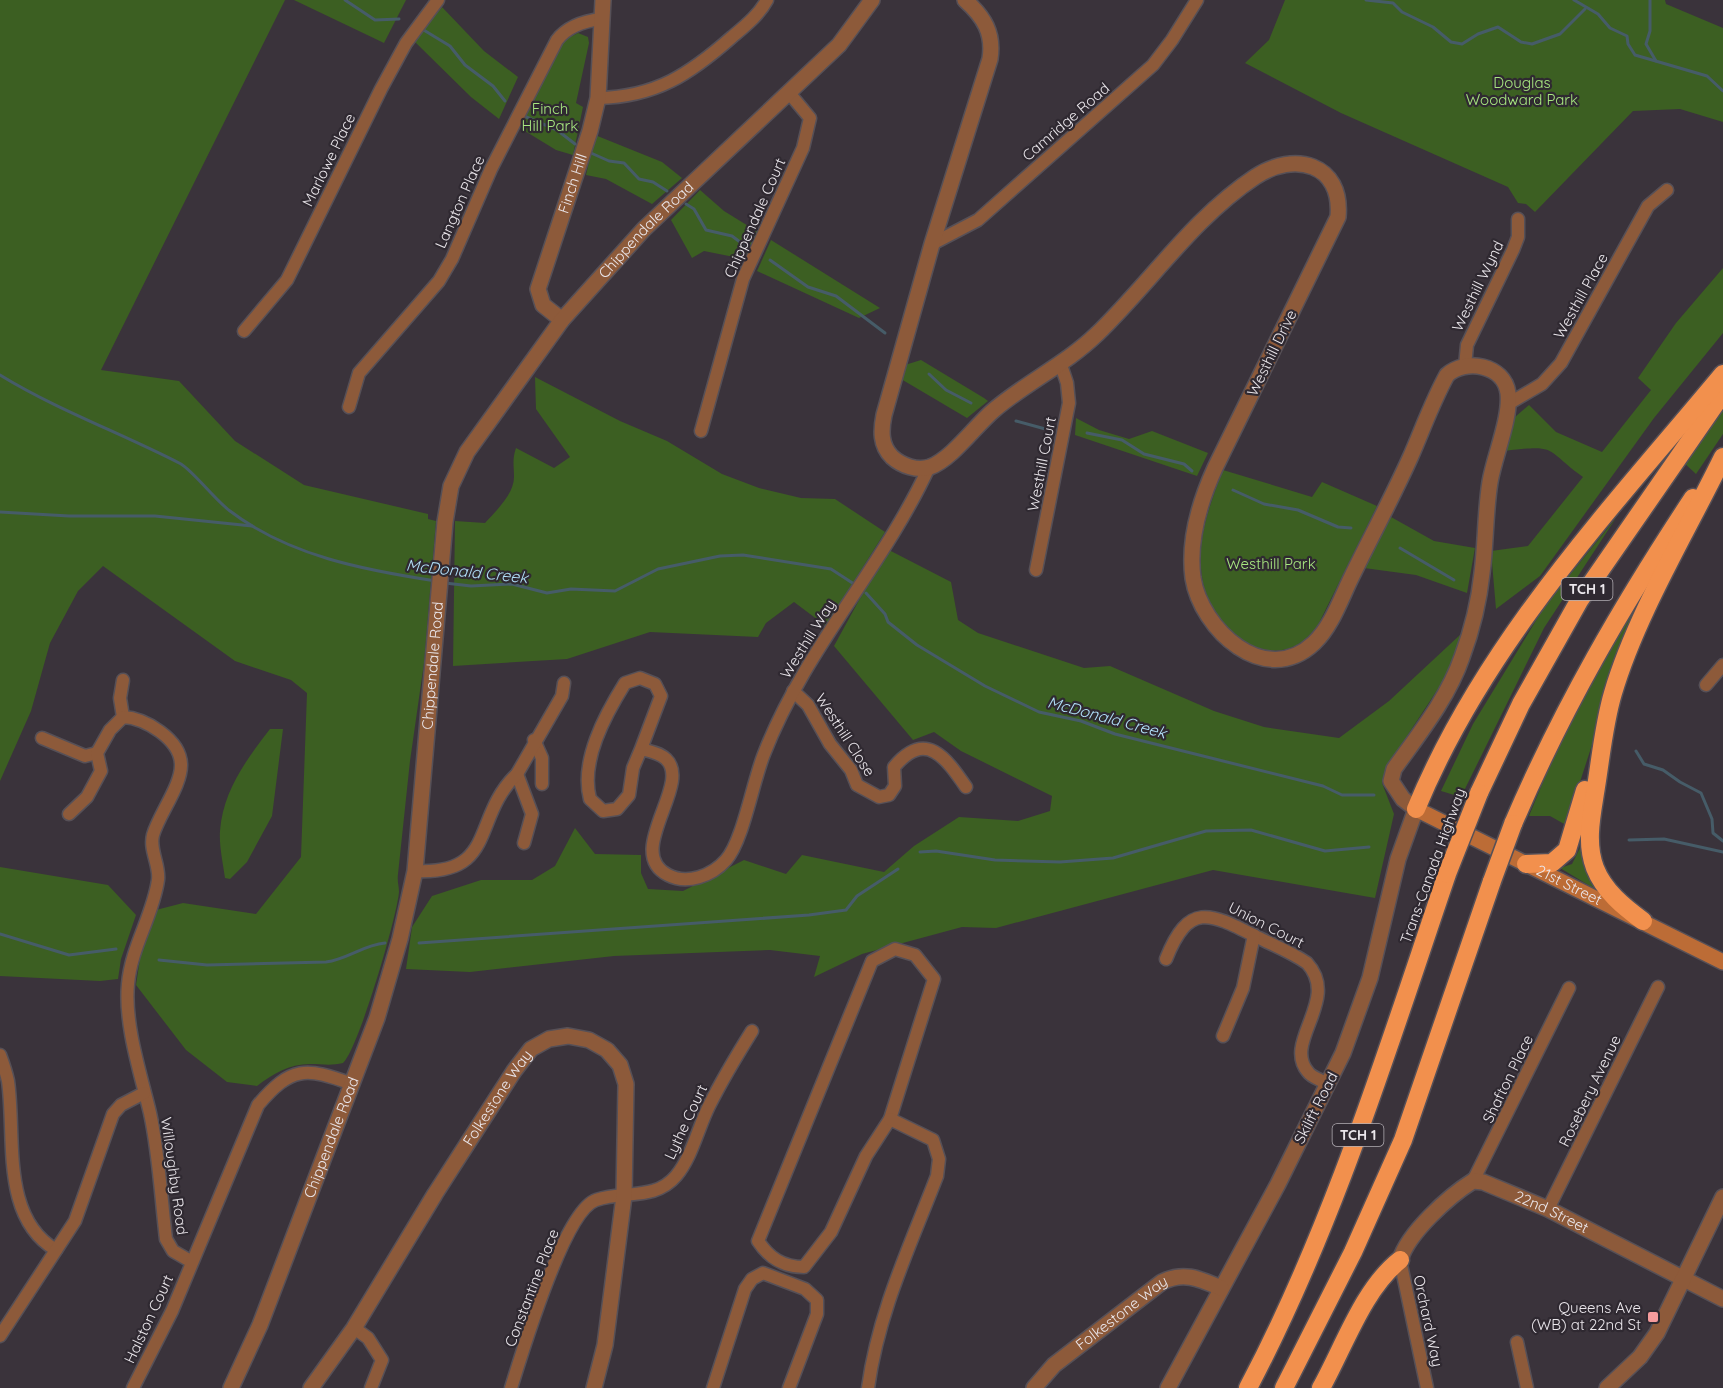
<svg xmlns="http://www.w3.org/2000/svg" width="1723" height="1388" viewBox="0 0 1723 1388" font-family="Quicksand,sans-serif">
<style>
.green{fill:#3c5f22}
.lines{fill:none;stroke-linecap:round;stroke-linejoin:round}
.stream{stroke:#465c68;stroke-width:3}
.minor-casing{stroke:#565057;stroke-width:15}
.tertiary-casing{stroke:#565057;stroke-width:18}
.secondary-casing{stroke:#565057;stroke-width:18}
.motorway-casing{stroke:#565057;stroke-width:21}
.minor{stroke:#8d5a3a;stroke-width:12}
.tertiary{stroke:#8d5a3a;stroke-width:15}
.secondary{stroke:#bc6c36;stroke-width:15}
.motorway{stroke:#f2904d;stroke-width:18}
.motorway-bridge-casing{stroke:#565057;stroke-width:21;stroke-linecap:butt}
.motorway-bridge{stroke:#f2904d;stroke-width:18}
.poi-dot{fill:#f59b9c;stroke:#2f2931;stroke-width:2}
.labels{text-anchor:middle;stroke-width:4.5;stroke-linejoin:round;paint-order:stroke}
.shield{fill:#2f2931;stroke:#b3aeb4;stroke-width:1.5}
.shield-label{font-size:14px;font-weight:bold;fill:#ebe7ec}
.park-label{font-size:15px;fill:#a8e880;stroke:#2f2931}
.street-label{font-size:15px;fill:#ebe7ec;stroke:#2f2931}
.poi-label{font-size:15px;fill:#ebe7ec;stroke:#2f2931;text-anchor:end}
.water-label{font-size:16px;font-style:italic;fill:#b2e1fa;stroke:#2f2931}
</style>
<rect width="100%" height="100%" fill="#3a333b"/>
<g class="green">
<path d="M0,0H285L101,370L179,381L235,441L304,485L428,514V519L436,521L424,663L410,761L398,874C397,881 399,886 399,892C397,917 358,1050 343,1063C331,1066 322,1064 310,1064C289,1064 273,1074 257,1086L227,1082L186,1050L136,985L141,952L156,910L183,903L256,914L301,857L307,693L291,680L235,661L103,566L78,591L50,643L31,711L0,781Z"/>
<polygon points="294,0 406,0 384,43"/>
<polygon points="1285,0 1665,0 1666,4 1723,28 1723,122 1680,109 1633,111 1535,212 1526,204 1518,203 1508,187 1341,113 1245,63 1269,40"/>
<polygon points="442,7 484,51 518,77 499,119 471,97 414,41"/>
<polygon points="578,33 588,37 589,43 576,103 583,107 573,155 556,150 520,128 564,40"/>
<polygon points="595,135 662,162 682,178 652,204 606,179 586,175"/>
<polygon points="700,190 724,211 758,232 744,259 704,251 692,258 671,220"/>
<polygon points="771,240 880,308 859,318 757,271"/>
<path d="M1723,268V333L1654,418L1540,576L1496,609L1491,551L1528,546L1583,477C1544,449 1559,444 1505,451L1515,417L1529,405L1556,432L1602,452L1651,390L1638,378L1676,323Z"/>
<polygon points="921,360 984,398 988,401 967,418 901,379 905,365"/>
<path d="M535,377L620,421L667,441L722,474L759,488L801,498L835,499L885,532L826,626L794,602L766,623L758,637L650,632L567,659L453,666L455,521L485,523C496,511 514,494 514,477C514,466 512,459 516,448L554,468L570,457L536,409Z"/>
<polygon points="1723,405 1723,434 1696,474 1681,460"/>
<polygon points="1076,418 1099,430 1129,439 1152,431 1208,453 1197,476 1075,435"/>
<path d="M1223,470L1312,497L1322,482L1377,506L1319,623C1280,684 1210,633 1202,577C1196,540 1210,504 1223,470Z"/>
<polygon points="1391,517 1434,541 1475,548 1467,593 1416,575 1364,568"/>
<polygon points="1616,518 1544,628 1461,797 1441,791 1473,724 1546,604"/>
<polygon points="887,549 951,582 958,620 978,633 1084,668 1110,666 1214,711 1264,727 1339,738 1389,701 1461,634 1451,669 1390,762 1382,783 1394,814 1375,898 1213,870 996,928 962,927 862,954 814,977 820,956 770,950 614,956 470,972 406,969 412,927 432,896 481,880 532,880 555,866 575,828 595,854 641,855 641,873 648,889 683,891 744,860 786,874 802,855 884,872 914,846 959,817 1018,821 1050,811 1052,796 961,751 934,732 913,740 834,646"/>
<polygon points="1651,572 1659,576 1616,671 1566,825 1550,816 1529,816 1570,716"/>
<path d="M270,729H283L272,816L247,862L230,879L225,878C223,863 219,846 220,831C223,791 246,760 270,729Z"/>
<polygon points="1583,842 1600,892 1560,868 1572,864"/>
<polygon points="0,867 108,885 136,915 121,959 118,979 100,981 0,976"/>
</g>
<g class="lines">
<g class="stream">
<polyline points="345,0 375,20 399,19"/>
<polyline points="1366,0 1393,3 1402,12 1433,27 1451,42 1462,44 1478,34 1498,27 1521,42 1532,44 1560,34 1585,9"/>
<polyline points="1574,0 1598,14 1610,28 1627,36 1628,44 1635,55 1707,76 1723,91"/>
<polyline points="1650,0 1650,31 1646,44 1656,61"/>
<polyline points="422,29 450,46 465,65 493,86 505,101"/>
<polyline points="524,116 557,130 575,144"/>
<polyline points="591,153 609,161 624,163 639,179 653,182 667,191"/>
<polyline points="686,204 694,209 706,230 732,236 744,245"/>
<polyline points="770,260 808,287 836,296 885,333"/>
<polyline points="929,374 946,390 971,403"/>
<path d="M0,375C57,410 121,433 181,464C193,471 216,501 230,511C289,556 364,570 436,581"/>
<polyline points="1016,421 1049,430"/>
<polyline points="1087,433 1122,440 1144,454 1184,464 1192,471"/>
<polyline points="1233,490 1264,504 1298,510 1338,527 1351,528"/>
<polyline points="0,512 69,516 155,516 252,526"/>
<polyline points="1400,548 1454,580"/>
<polyline points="445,583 471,586 512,584 547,593 571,589 615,591 658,569 720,556 743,555 831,569 854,584"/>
<polyline points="866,593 885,614 888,622 917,645 985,686 1039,712 1081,721 1115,734 1323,786 1342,795 1374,795"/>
<polyline points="1636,751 1644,764 1663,770 1680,782 1701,793 1712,819 1713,833 1723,841"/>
<polyline points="1629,840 1664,839 1723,852"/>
<polyline points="920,852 936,851 995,860 1060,862 1113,858 1206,831 1251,830 1325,851 1369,847"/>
<polyline points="0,934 69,955 116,949"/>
<polyline points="419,943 809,915 846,910 857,896 898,869"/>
<path d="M159,960L207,965L326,962C348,959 363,945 385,943"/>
</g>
<defs>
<g id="minor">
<path d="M598,98C656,97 690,74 732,37C745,26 759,15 767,0"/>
<polyline points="932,244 978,220 1153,65 1172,40 1197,0"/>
<polyline points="244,331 287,280 381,89 406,43 438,0"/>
<polyline points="1465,366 1467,345 1513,250 1518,237 1518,219"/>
<polyline points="1508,404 1542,384 1561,363 1648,206 1667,190"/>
<path d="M349,407L359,373L439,281L452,259L491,169L557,40C567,27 584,21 601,19"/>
<polyline points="701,431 743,279 803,148 810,118 790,94"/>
<polyline points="1036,570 1069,403 1067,383 1061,365"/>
<polyline points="1706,685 1723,665"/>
<path d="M793,691L808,705L830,744L851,770L857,785L879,797L889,795L895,786L894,767C926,729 946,758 966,787"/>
<polyline points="123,717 120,698 123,680"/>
<polyline points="42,738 85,756 97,753"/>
<polyline points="534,740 542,758 542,784"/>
<path d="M641,749L661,696L655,684L640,678L625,683C605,715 580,761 590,799L603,811L617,809L629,795L633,768L641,749C649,751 660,753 666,759C693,784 623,852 668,875C687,885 712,876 726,860C743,841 753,781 764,754C804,650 883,567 929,467"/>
<polyline points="517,774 532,814 524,843"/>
<path d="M69,814L87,797L101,771L97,753L110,730L123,717C145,718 180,739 181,764C182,785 159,814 153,835C149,850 160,865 158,880C153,916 131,947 128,984C124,1024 141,1075 150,1113C159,1154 161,1198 166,1239L173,1251L192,1262"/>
<path d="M415,871C498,875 471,818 517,774L562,696L564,683"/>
<path d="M895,949L915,955L934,979L890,1119L866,1156L831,1232L804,1267C783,1267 769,1258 758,1241L872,961Z"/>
<path d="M1166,959C1189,901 1210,913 1257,937C1273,945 1291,952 1307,963C1341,1000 1282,1042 1308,1072C1312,1078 1322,1080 1328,1084"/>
<polyline points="1223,1036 1243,988 1254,935"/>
<path d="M0,1055C3,1063 6,1072 8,1081C16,1137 0,1217 56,1250"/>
<polyline points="1473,1181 1569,988"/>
<polyline points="1548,1209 1658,987"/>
<polyline points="1400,1260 1427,1388"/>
<polyline points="354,1328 368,1338 382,1360 371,1388"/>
<polyline points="0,1336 75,1221 113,1114 121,1105 144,1093"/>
<polyline points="1517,1342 1527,1388"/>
<path d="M133,1388L172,1311L258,1105C291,1066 306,1067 352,1084"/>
<path d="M511,1388C522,1353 564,1211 596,1200C623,1190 655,1201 676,1176C692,1157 698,1128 709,1106C722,1080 737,1055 752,1031"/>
<polyline points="713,1388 745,1289 752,1279 763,1273 805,1289 817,1300 817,1314 789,1388"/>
<path d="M868,1388C878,1313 910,1246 937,1176L939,1159L933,1140L890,1119"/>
</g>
<g id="tertiary">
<path d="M965,0C984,17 994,33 990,59L932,244L884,415C881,430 880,445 892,457C902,466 917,471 930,467C952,459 976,425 994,410C1027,382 1066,364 1097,334C1150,283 1193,218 1255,177C1294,151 1343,163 1338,217L1215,468C1200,501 1188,540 1193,578C1201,629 1265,689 1314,643C1332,626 1341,598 1352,576C1371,537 1392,498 1410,458C1422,431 1432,402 1447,375C1466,358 1504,365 1508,393C1511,418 1494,457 1490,482C1485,513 1486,543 1482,573C1479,602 1472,630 1462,657C1448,698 1419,734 1394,769L1391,781L1403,799L1416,809L1398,859L1370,978L1343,1053L1278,1184L1168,1388"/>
<path id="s1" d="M562,320L543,305L538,289L590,131L598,98L603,0"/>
<path id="s2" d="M1400,1260C1408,1233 1449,1196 1473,1181L1483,1182L1548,1209L1723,1299"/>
<path id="s3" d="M231,1388L260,1325L377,1018L400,939L415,871L445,522L451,486L467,452L562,320L644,229L839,45L872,0"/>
<path id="s4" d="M311,1388L354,1328L435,1194L514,1071L531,1049L549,1039L568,1036L589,1040L607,1050L620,1065L626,1084L624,1196L605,1345L594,1388"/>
<path id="s5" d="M1034,1388L1054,1365L1162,1282C1184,1271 1200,1279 1221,1288"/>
<polyline points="1607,1388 1640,1357 1657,1333 1723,1197"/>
</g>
<g id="secondary">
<path id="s6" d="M1416,809L1723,962"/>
</g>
<g id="motorway">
<polyline points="1479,793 1521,704 1579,601 1723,393"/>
<path d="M1416,809C1485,642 1609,511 1723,374"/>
<path d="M1513,824C1563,707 1623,604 1693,498"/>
<polyline points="1526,864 1552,863 1567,850 1585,790"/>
<path d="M1643,921C1624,907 1604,891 1595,868C1585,842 1592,813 1596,787C1601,756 1604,723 1613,693C1636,615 1687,531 1723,457"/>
<path d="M1248,1388C1334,1225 1388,1047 1447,874"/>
<polyline points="1284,1388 1353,1252 1403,1140 1492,881"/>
<path d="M1321,1388C1344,1347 1363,1289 1400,1260"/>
</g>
</defs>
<use href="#minor" class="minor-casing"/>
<use href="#tertiary" class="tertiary-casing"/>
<use href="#secondary" class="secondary-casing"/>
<use href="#motorway" class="motorway-casing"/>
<use href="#minor" class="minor"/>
<use href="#tertiary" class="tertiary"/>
<use href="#secondary" class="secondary"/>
<use href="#motorway" class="motorway"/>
<defs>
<g id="motorway-bridge">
<polyline points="1447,874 1479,793"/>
<polyline points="1492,881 1513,824"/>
</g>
</defs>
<use href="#motorway-bridge" class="motorway-bridge-casing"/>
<use href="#motorway-bridge" class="motorway-bridge"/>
</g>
<rect class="poi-dot" x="1647" y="1311" width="12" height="12" rx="3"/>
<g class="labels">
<g class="shield">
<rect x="1561.5" y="578" width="51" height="22" rx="4.5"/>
<rect x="1332.5" y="1124" width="51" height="22" rx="4.5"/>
</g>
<g class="shield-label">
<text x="1587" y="594">TCH 1</text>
<text x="1358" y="1140">TCH 1</text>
</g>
<g class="park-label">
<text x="1522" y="88">Douglas<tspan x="1522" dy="17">Woodward Park</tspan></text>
<text x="550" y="114">Finch<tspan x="550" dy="17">Hill Park</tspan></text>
<text x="1271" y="569">Westhill Park</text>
</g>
<g class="street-label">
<text transform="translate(1066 122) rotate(-41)" y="5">Camridge Road</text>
<text transform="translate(329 160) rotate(-64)" y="5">Marlowe Place</text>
<text dy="5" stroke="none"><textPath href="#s1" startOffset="152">Finch Hill</textPath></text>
<text transform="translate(460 202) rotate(-66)" y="5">Langton Place</text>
<text transform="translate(755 218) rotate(-66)" y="5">Chippendale Court</text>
<text dy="5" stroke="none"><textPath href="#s3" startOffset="1260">Chippendale Road</textPath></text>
<text transform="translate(1478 286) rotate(-64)" y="5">Westhill Wynd</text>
<text transform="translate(1581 296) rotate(-61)" y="5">Westhill Place</text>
<text transform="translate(1272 353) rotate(-64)" y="5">Westhill Drive</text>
<text transform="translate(1042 464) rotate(-79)" y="5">Westhill Court</text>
<text transform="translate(808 639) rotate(-58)" y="5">Westhill Way</text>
<text dy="5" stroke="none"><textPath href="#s3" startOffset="756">Chippendale Road</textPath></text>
<text transform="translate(845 735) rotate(57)" y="5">Westhill Close</text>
<text transform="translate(1433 866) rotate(-70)" y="5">Trans-Canada Highway</text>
<text dy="5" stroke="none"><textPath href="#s6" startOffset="171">21st Street</textPath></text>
<text transform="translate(1266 925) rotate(27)" y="5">Union Court</text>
<text transform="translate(1508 1079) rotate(-64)" y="5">Shafton Place</text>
<text transform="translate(1590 1091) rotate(-64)" y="5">Rosebery Avenue</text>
<text dy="5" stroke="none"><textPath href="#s4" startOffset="345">Folkestone Way</textPath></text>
<text transform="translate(1316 1108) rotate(-63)" y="5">Skilift Road</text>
<text transform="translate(686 1122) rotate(-65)" y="5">Lythe Court</text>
<text dy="5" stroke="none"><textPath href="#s3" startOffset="270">Chippendale Road</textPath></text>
<text transform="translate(174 1176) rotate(82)" y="5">Willoughby Road</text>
<text dy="5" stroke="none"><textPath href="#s2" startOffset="194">22nd Street</textPath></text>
<text transform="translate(532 1288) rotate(-69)" y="5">Constantine Place</text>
<text dy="5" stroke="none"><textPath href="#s5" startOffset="116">Folkestone Way</textPath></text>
<text transform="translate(149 1319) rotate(-65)" y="5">Halston Court</text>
<text transform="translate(1428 1321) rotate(78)" y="5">Orchard Way</text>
</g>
<g class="poi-label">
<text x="1641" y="1313">Queens Ave<tspan x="1641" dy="17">(WB) at 22nd St</tspan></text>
</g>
<g class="water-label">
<text transform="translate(467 571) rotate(6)" y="6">McDonald Creek</text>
<text transform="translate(1107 717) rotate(15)" y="6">McDonald Creek</text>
</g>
</g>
</svg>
